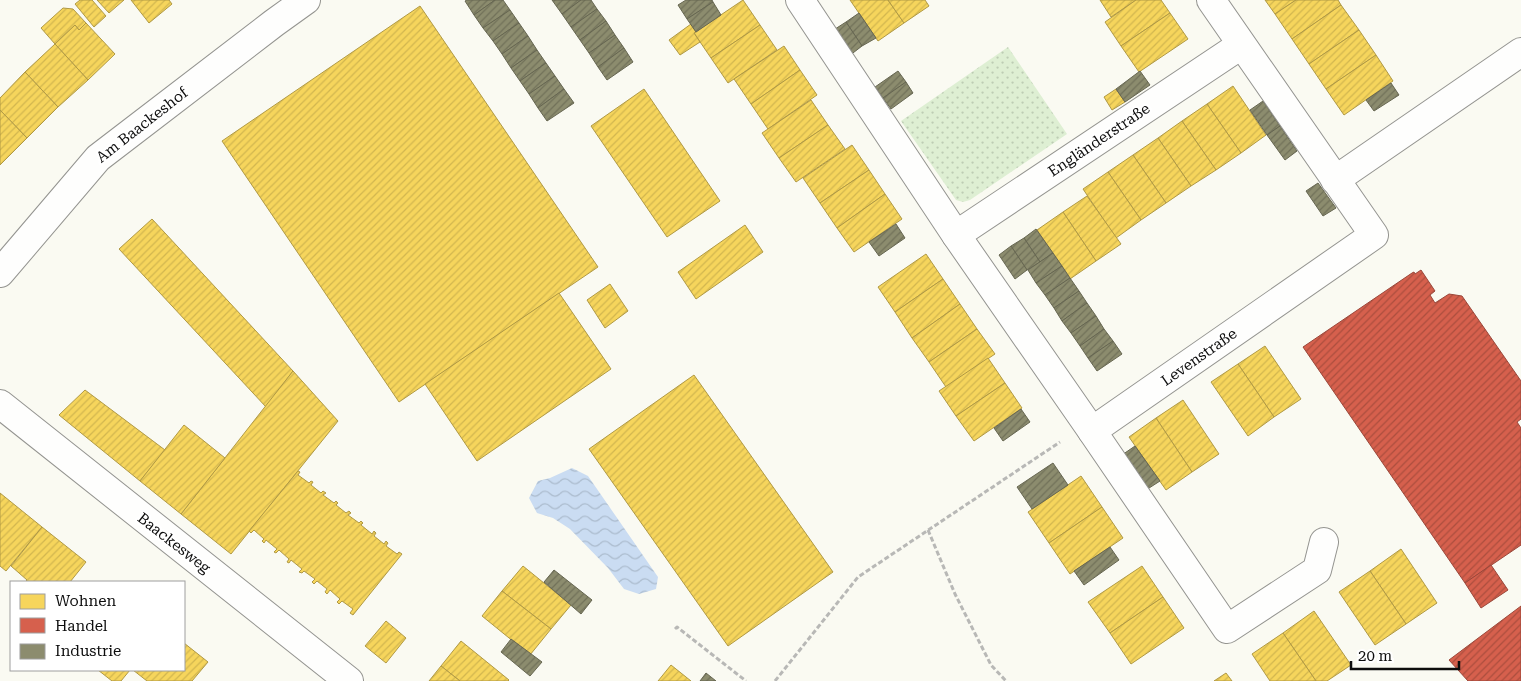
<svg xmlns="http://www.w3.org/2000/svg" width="1521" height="681" viewBox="0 0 1521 681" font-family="'Roboto Serif',serif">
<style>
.park{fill:url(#park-dots)}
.water{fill:url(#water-waves)}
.homes{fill:url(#homes-hatch);stroke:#b09944}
.shops{fill:url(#shops-hatch);stroke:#9a473a}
.industry{fill:url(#industry-hatch);stroke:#666651}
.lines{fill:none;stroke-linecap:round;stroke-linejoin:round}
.minor-casing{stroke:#949490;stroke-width:30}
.path{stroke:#b8b8b6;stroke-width:3;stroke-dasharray:5 2.5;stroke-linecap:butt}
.minor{stroke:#fefefd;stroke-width:28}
.labels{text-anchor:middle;stroke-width:5;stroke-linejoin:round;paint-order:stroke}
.street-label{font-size:15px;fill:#0d0d0d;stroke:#fff}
</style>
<defs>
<pattern id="park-dots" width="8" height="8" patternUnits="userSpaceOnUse" patternTransform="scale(1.25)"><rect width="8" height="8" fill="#deefd3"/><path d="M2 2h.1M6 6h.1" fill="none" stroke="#bdccb4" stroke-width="1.8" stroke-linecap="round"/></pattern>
<pattern id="water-waves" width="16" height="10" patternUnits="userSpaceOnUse" patternTransform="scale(1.25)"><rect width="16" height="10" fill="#cadcf2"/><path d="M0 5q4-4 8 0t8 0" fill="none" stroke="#acbcce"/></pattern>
<pattern id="homes-hatch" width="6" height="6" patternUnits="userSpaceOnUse" patternTransform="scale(1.25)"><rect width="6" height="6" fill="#f6d55c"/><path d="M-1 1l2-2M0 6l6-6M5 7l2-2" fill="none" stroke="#d2b64f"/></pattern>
<pattern id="shops-hatch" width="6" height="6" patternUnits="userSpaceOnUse" patternTransform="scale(1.25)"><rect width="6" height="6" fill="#d6604d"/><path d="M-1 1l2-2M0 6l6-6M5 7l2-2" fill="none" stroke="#ac4e3e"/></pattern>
<pattern id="industry-hatch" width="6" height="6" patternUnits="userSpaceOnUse" patternTransform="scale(1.25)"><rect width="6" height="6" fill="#8c8c6e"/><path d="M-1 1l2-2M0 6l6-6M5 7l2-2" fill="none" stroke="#717159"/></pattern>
</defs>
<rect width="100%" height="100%" fill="#fafaf2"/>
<polygon class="park" points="1008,47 1067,134 970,200 963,202 956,200 901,121"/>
<polygon class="water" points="572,468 588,476 658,577 656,589 639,594 624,589 608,568 570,529 553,518 537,513 529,498 538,481 550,478"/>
<g class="homes">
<polygon points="80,0 92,0 106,16 94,27 75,4"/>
<polygon points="97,0 124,0 109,13"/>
<polygon points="131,0 169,0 172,4 149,23"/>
<polygon points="743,0 760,25 711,58 694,33"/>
<polygon points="850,0 888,0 904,23 878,41"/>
<polygon points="888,0 925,0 929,6 904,23"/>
<polygon points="1100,0 1136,0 1111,17"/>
<polygon points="1136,0 1161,0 1170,13 1121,46 1105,22"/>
<polygon points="1265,0 1296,0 1275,14"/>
<polygon points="1296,0 1338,0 1341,5 1292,39 1275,14"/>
<polygon points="1341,5 1359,30 1309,64 1292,39"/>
<polygon points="420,6 598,267 399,402 222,141"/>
<polygon points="63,8 73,9 86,23 79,30 75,25 55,44 41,28"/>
<polygon points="1170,13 1188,39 1139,72 1121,46"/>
<polygon points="86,23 115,54 88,80 55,44 75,25 79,30"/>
<polygon points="691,24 696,32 694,33 700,42 680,55 669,40"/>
<polygon points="760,25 777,50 728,83 711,58"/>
<polygon points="1359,30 1376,55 1326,89 1309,64"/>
<polygon points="55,44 88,80 58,107 25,72"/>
<polygon points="784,46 800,70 751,104 734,79"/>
<polygon points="1376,55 1393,81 1344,115 1326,89"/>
<polygon points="800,70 817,95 768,129 751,104"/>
<polygon points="25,72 58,107 27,138 0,110 0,98"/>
<polygon points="1233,86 1266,135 1241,153 1207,104"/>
<polygon points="644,89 720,201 667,237 591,126"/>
<polygon points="1116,89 1125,102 1112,110 1104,97"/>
<polygon points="811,100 828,125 779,158 762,133"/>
<polygon points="1207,104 1241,153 1216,170 1182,121"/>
<polygon points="0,110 27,138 0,165"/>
<polygon points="1182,121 1216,170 1191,186 1158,138"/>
<polygon points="828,125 845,149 796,182 779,158"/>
<polygon points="1158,138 1191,186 1166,203 1133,155"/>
<polygon points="852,145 869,170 820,203 803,178"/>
<polygon points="1133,155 1166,203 1141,220 1108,172"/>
<polygon points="869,170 885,194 837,228 820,203"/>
<polygon points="1108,172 1141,220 1116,238 1083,189"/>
<polygon points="885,194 902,219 854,252 837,228"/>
<polygon points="1087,196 1121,244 1096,261 1063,212"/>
<polygon points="1063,212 1096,261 1070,279 1037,230"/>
<polygon points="152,219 293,371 266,407 119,249"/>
<polygon points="745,225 763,252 696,299 678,272"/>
<polygon points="926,254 943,279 895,312 878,287"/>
<polygon points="943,279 960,304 912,338 895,312"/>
<polygon points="610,284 628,311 605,328 587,300"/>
<polygon points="559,293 611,369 477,461 425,384"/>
<polygon points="960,304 977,329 929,362 912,338"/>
<polygon points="977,329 995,354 946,387 929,362"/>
<polygon points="1265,346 1301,399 1274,417 1238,364"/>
<polygon points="988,358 1005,383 956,416 939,391"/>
<polygon points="1238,364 1274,417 1248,436 1211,382"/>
<polygon points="293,371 338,421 231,554 181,514"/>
<polygon points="694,375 833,572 728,646 589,449"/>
<polygon points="1005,383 1022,408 974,441 956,416"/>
<polygon points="85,390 165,450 140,481 59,415"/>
<polygon points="1183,400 1219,454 1192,472 1156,418"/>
<polygon points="1156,418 1192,472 1166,490 1129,437"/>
<polygon points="184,425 225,458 181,514 140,481"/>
<polygon points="298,471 300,472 298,475 309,483 311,481 313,482 311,485 321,493 323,491 326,493 323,495 334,503 336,501 338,503 336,505 346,513 349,511 351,513 348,515 359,523 361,521 363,523 361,525 372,534 374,531 376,533 374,536 384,544 386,541 388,543 386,546 397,554 399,552 402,554 353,615 350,613 353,609 342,601 339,604 337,602 340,599 330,590 327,594 325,592 327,589 317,581 314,584 312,582 315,579 304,571 302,573 299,572 302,569 291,560 289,563 287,562 289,559 279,550 276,553 274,552 277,549 266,540 264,543 262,541 264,539 254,530 251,533 249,531"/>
<polygon points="1081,476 1102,507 1049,543 1028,512"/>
<polygon points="0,493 42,527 6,571 0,566"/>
<polygon points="1102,507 1123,538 1070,574 1049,543"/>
<polygon points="42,527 86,562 70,582 25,582 27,580 11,566"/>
<polygon points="1401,549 1437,603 1406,624 1370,571"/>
<polygon points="523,566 571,605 551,629 502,591"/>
<polygon points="1142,566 1163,597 1110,633 1088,602"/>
<polygon points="1370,571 1406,624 1375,645 1339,592"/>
<polygon points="502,591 551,629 530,655 482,616"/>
<polygon points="1163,597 1184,628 1131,664 1110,633"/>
<polygon points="1314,611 1351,665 1327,681 1316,681 1283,633"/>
<polygon points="386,621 406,638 386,663 365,646"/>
<polygon points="1283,633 1316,681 1270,681 1252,654"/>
<polygon points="461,641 509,680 508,681 460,681 441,666"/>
<polygon points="184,643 208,662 192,681 147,681 133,670 184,670"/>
<polygon points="671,665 691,681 658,681"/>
<polygon points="441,666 460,681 429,681"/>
<polygon points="98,670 130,670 121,681 112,681"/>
<polygon points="1226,673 1232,681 1214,681"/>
</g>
<g class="shops">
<polygon points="1421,270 1435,291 1430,295 1435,303 1449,294 1462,296 1521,381 1521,419 1517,422 1521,428 1521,545 1465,583 1303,347 1412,273 1414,272 1415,274"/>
<polygon points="1491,565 1508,590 1481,608 1465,583"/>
<polygon points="1521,606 1521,681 1468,681 1449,660"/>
</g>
<g class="industry">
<polygon points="467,0 495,0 474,15 465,1"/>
<polygon points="495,0 503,0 510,10 483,28 474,15"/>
<polygon points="552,0 581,0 562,14"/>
<polygon points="581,0 591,0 597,9 571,27 562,14"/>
<polygon points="686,0 712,0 713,2 687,19 678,5"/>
<polygon points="713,2 721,15 696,32 687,19"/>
<polygon points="597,9 606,21 580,40 571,27"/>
<polygon points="510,10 519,23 493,41 483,28"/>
<polygon points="859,13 876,38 862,46 846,22"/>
<polygon points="606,21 615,35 589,53 580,40"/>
<polygon points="846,22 862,46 849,56 832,31"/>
<polygon points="519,23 528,36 502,54 493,41"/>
<polygon points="615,35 624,48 598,67 589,53"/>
<polygon points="528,36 537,50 511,68 502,54"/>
<polygon points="624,48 633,62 607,80 598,67"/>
<polygon points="537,50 546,63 520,81 511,68"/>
<polygon points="546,63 555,76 529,94 520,81"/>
<polygon points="898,71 906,82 883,98 875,87"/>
<polygon points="1140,71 1150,85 1125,102 1116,89"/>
<polygon points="555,76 564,89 538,108 529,94"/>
<polygon points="906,82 913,93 891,109 883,98"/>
<polygon points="1391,83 1399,95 1374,111 1366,100"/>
<polygon points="564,89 574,103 547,121 538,108"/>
<polygon points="1263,101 1280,126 1267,135 1250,110"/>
<polygon points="1280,126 1297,151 1285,160 1267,135"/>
<polygon points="1318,183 1336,208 1323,216 1306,191"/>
<polygon points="896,224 905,238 879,256 869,242"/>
<polygon points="1036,229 1053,253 1040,262 1024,238"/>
<polygon points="1024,238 1040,262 1027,270 1011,246"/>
<polygon points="1011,246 1027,270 1015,279 999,255"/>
<polygon points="1053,253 1062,266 1036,283 1028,270"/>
<polygon points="1062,266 1070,278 1045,295 1036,283"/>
<polygon points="1070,278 1079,291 1054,308 1045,295"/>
<polygon points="1079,291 1087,303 1062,321 1054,308"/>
<polygon points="1087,303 1096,316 1071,333 1062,321"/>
<polygon points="1096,316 1104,329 1080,346 1071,333"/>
<polygon points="1104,329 1113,341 1088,358 1080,346"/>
<polygon points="1113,341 1122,354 1097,371 1088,358"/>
<polygon points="1021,409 1030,422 1003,441 994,428"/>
<polygon points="1135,446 1160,481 1146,490 1122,455"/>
<polygon points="1053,463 1068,485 1032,509 1017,487"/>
<polygon points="1110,547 1119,560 1084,585 1074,571"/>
<polygon points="554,570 592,600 581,614 544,582"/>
<polygon points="511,639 542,662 530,676 501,652"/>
<polygon points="706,673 716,681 700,681"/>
</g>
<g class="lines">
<defs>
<g id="minor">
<polyline points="800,0 956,235 1092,431"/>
<polyline points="1211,0 1374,235 1092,431 1227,629 1317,570 1324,542"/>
<polyline points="1335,180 1521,52"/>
<polyline points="956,235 1241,45"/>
<polyline points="0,273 98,158 274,23 306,0"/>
<polyline points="0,404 349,681"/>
</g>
</defs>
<use href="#minor" class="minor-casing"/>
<g class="path">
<polyline points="928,530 955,594 991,665 1006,681"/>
<polyline points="675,629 677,627 746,681"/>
<polyline points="775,681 858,577 1060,442"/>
</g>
<use href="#minor" class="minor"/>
</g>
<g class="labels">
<g class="street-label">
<text transform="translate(142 125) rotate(-38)" y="5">Am Baackeshof</text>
<text transform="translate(1099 140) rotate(-34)" y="5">Engländerstraße</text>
<text transform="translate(1199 357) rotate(-35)" y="5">Levenstraße</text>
<text transform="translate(174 543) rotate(38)" y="5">Baackesweg</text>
</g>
</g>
<rect x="10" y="581" width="175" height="90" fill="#ffffff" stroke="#9e9e9e"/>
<rect x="20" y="594" width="25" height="15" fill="#f6d55c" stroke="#9e9e9e"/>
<text x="55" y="606" font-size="15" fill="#0d0d0d">Wohnen</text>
<rect x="20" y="618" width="25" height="15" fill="#d6604d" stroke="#9e9e9e"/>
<text x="55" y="631" font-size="15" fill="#0d0d0d">Handel</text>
<rect x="20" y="644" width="25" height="15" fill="#8c8c6e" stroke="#9e9e9e"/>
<text x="55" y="656" font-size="15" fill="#0d0d0d">Industrie</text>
<path d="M1351 661v8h108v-8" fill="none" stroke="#0d0d0d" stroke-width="2.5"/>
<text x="1358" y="661" font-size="15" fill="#0d0d0d" stroke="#ffffff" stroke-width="4" paint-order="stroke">20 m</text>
</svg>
